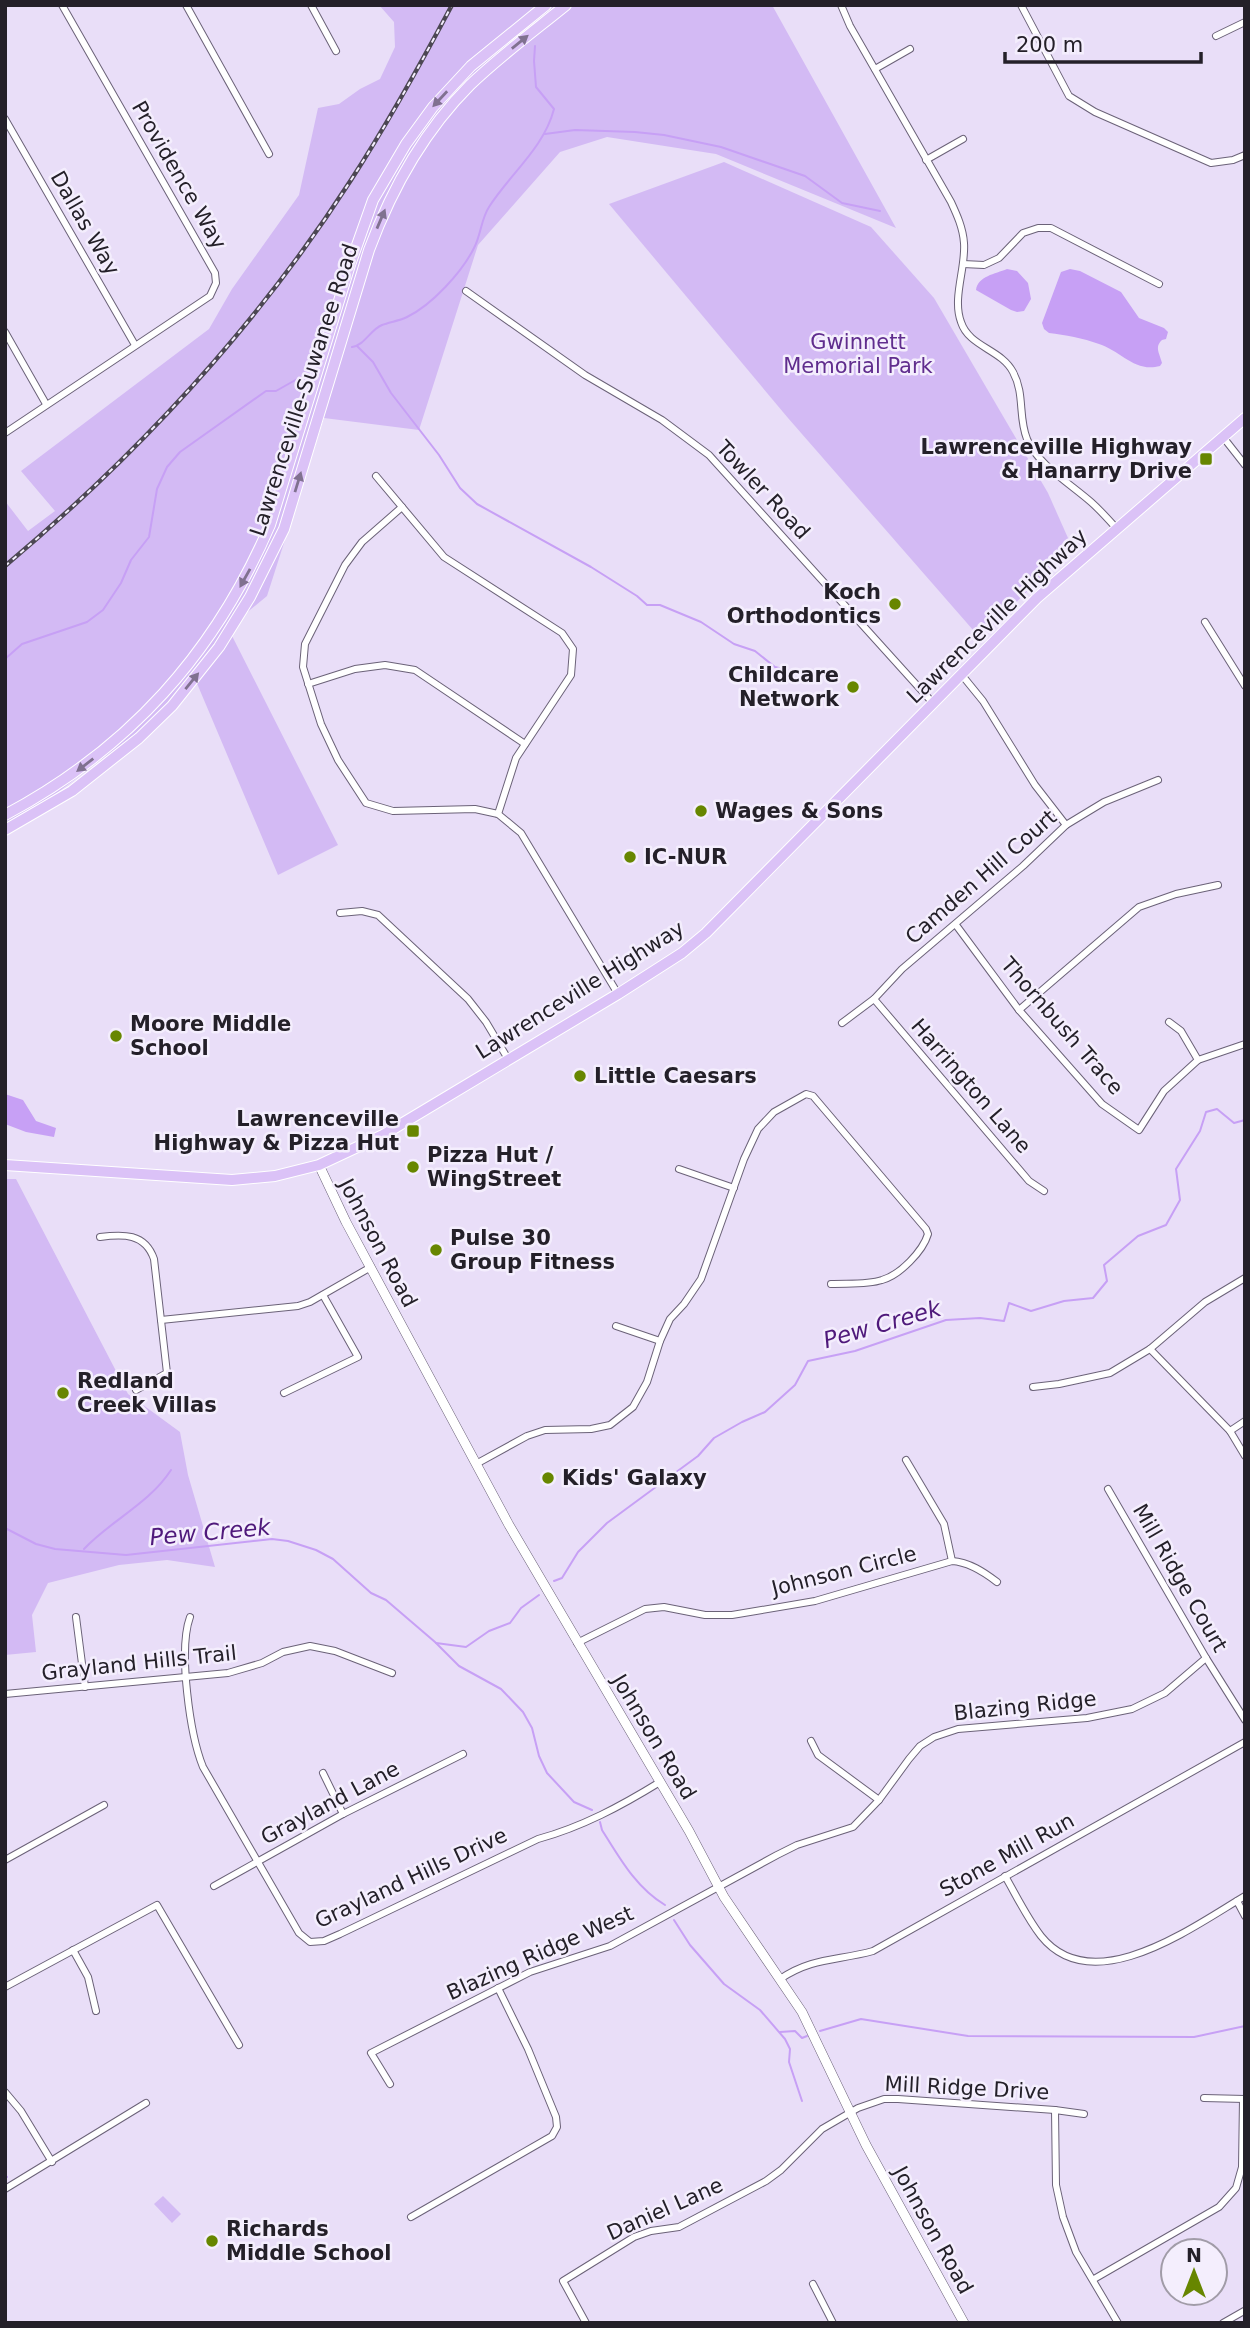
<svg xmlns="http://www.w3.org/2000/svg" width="1250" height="2328" viewBox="0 0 1250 2328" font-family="'DejaVu Sans',sans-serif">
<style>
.green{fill:#d3baf4}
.water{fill:#c7a0f5}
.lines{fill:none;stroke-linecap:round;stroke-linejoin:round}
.stream{stroke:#c7a0f5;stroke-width:2}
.street-casing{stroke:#6b6278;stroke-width:8}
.secondary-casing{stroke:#6b6278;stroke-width:10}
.primary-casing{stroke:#fff;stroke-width:12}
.street{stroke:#fff;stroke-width:6}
.secondary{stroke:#fff;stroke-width:9}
.primary{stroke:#dbc2f7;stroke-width:10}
.rail-casing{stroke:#4c4753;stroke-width:4.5}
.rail{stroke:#f4eefd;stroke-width:2;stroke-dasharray:5;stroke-linecap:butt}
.oneway{fill:#807190}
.poi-dot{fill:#678600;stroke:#f4eefd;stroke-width:2.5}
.labels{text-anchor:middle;stroke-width:5;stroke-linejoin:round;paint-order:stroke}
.street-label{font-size:21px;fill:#242029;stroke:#f4eefd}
.park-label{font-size:21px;fill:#602d8e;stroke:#f4eefd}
.poi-label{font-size:21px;font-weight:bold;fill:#242029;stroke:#f4eefd;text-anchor:start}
.water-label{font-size:23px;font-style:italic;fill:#4f197b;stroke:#f4eefd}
</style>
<rect width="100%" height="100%" fill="#e9def8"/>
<g class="green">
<polygon points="379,5 772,5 896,228 716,154 607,137 560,152 478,245 419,430 324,418 267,596 228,628 338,845 278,875 193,674 163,713 5,832 5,501 28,531 55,511 21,471 209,329 232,289 299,195 318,108 339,104 360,89 380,79 395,47 394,22"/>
<polygon points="724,162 871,227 934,298 1048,493 1072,547 980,638 788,418 609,204"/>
<polygon points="5,1179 16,1179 128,1394 180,1432 188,1475 215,1567 167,1560 119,1565 48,1583 32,1615 36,1652 5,1655"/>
<polygon points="163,2196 181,2214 172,2223 154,2204"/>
</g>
<g class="water">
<path d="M1007,269L1017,271L1028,283L1031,299L1024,311L1017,312L1011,310L976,290C978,276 995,274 1007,269Z"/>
<path d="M1070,269L1080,271L1121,292L1139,318L1164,328L1168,332L1166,339L1162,340C1154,347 1160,354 1162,363L1160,366C1135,373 1121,351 1099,344C1083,338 1065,335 1049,333L1044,329L1042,323L1061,272Z"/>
<polygon points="5,1094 23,1100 36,1121 56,1128 54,1137 26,1132 5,1124"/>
</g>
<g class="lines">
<g class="stream">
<polyline points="545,134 575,130 635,132 664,135 721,147 805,176 842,203 880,211"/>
<polyline points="357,346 373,362 391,393 439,455 460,488 477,504 591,567 637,596 647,605 660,605 701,622 734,644 755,651 775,667 802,674"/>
<path d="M352,347C365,345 370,330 382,325C390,322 399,321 407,317C432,305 462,272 474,248C481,235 481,219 489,207C510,174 544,148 554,109L536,87L534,61L535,46"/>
<polyline points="5,659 22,644 87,622 103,610 121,583 131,560 149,537 157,489 167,467 180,452 266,391 276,391 306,374"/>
<polyline points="5,1528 36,1544 55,1549 126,1555 272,1539 288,1541 316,1550 333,1559 371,1593 386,1600 435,1642 459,1666 501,1689 523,1712 532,1728 539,1756 547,1773 574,1802 592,1810"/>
<path d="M84,1549C110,1521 149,1504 171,1470"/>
<polyline points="554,1581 562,1578 578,1552 607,1523 698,1456 714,1438 742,1422 765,1412 795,1385 808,1361 855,1351 946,1320 980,1318 1004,1321 1009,1303 1031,1311 1064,1301 1093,1298 1107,1281 1104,1265 1138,1236 1166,1225 1180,1200 1176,1169 1200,1131 1206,1112 1217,1109 1234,1123 1245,1120"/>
<polyline points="436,1643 466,1647 489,1631 510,1623 521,1608 539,1595"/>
<path d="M600,1822L602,1830C619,1857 636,1888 665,1905"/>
<polyline points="674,1920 690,1945 724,1984 760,2010 785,2039 790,2049 789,2062 802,2101"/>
<polyline points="820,2031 861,2019 968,2036 1194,2037 1245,2026"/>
<polyline points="780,2032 795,2031 802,2038 807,2036"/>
<polyline points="5,2176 7,2177"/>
</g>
<defs>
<g id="street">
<polyline points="186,5 269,154"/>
<polyline points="311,5 336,51"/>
<path d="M841,5L850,26L951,202C957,215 963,228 964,243C966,268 952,298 961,322C969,347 1001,349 1013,372C1025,394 1018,417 1027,439C1036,463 1072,485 1091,502C1100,510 1109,520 1117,529"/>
<polyline points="1021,5 1069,96 1095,112 1211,163 1233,160 1245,155"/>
<polyline points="1216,36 1245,22"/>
<polyline points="875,69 910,49"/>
<polyline points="5,119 135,345"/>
<polyline points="926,160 963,139"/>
<polyline points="963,264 984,265 999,258 1023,233 1038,228 1051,228 1159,284"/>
<polyline points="466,291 585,375 662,420 709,455 932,702"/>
<polyline points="5,332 46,404"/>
<polyline points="5,433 210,296 216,283 215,273 62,5"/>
<polyline points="1223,437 1245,465"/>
<polyline points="376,476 444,557 562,633 573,649 571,675 516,758 498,814"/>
<polyline points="402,507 362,542 345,565 305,644 303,667 321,724 338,760 366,803 393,811 475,809 498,814 521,833 618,994"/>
<polyline points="1205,622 1245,686"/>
<polyline points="961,674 983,701 1035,785 1066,825"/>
<polyline points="308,684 355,669 385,665 415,670 525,744"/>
<polyline points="340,913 362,911 378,915 468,999 486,1022 508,1059"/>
<polyline points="956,925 1019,1010 1102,1104 1139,1130 1164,1091 1198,1060 1245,1044"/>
<polyline points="874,999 1029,1181 1044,1191"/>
<polyline points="1019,1010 1139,907 1176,894 1218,885"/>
<polyline points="1169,1022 1181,1031 1198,1060"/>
<polyline points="842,1023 874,999 902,969 1023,866 1066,825 1104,802 1158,780"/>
<polyline points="679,1169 734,1188"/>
<path d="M100,1237C123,1234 145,1233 154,1259L167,1373L136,1390"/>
<polyline points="161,1320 298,1306 310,1302 371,1267"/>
<polyline points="616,1326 660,1341"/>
<polyline points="1150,1349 1230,1431 1245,1456"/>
<polyline points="1033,1387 1059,1384 1110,1373 1150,1349 1205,1302 1245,1278"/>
<polyline points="284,1393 358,1357 323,1295"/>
<polyline points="1230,1431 1245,1421"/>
<polyline points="906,1460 944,1524 952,1561"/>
<path d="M476,1464L527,1436L545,1430L591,1429L610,1425L633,1407L647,1382L660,1341L670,1319L684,1304L701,1279L744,1159L758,1129L774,1112L806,1094L813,1096L926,1229L928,1234C923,1251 900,1275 882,1280C867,1285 847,1283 831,1284"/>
<polyline points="1108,1489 1206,1658 1245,1720"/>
<polyline points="76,1617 85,1687"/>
<path d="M190,1617C178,1650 190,1735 203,1767L299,1933L310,1942L324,1941L340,1934L538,1839C582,1827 621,1806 660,1782"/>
<path d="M577,1643L645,1609L664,1607L705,1615H732L815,1601L952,1561C969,1562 984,1572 997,1582"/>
<polyline points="5,1694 228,1673 262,1663 283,1652 310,1646 335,1651 392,1673"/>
<polyline points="811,1741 818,1755 879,1800"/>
<polyline points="323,1773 343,1814"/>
<polyline points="5,1860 104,1805"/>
<path d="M1005,1876C1016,1895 1027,1918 1041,1936C1093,2001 1194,1926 1245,1896"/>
<polyline points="214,1886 343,1814 463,1754"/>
<polyline points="1237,1901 1245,1916"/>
<polyline points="73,1950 88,1977 96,2011"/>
<path d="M780,1979C813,1957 837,1961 873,1951L1245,1742"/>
<polyline points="5,1987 157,1905 239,2045"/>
<polyline points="390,2084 371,2053 530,1972 610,1946 777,1855 797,1845 853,1827 879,1800 909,1759 920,1746 934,1737 958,1729 1087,1718 1132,1709 1165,1693 1206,1658"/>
<polyline points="5,2092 21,2111 52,2162"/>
<polyline points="1204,2098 1245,2099"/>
<polyline points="1055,2110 1056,2185 1063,2217 1076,2252 1118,2323"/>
<polyline points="5,2189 146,2103"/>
<polyline points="411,2217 552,2136 557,2127 556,2117 528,2049 498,1988"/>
<polyline points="1094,2279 1219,2207 1236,2188 1242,2167 1243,2099"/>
<polyline points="813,2284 833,2323"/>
<polyline points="586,2323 563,2281 634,2237 651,2231 679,2227 766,2181 781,2170 822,2129 858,2108 884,2099 898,2099 1055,2110 1084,2114"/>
<polyline points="1223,2323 1244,2311"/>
</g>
<polyline id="secondary" points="319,1165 346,1222 509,1525 689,1831 724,1897 802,2012 866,2145 964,2323"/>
<g id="primary">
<path d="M5,815C129,749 215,653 270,525L350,265L373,200L406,144L433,107L471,66L546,5"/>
<path d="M5,830L72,791L139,738L172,706L219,647L250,597L284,529L369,250C392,188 423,132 470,85C500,56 534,31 566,5"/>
<polyline points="5,1165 232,1180 275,1176 319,1165 383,1135 618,994 682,953 706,933 1037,598 1245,418"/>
</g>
</defs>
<use href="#street" class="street-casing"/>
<use href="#secondary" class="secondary-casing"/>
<use href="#primary" class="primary-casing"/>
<use href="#street" class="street"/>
<use href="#secondary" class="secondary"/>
<use href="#primary" class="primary"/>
<defs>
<path id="rail" d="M5,566C138,454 257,326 351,180C388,123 420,65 452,5"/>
</defs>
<use href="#rail" class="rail-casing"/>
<use href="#rail" class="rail"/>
</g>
<defs><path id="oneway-solid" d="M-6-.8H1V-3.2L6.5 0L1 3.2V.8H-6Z" transform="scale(1.75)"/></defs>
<g class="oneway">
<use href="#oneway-solid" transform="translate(520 42) rotate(-39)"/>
<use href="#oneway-solid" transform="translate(440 99) rotate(133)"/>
<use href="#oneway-solid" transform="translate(381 219) rotate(-67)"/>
<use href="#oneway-solid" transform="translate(298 482) rotate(-73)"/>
<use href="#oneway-solid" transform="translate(245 578) rotate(119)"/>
<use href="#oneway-solid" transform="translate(192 681) rotate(-51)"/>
<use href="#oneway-solid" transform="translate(85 765) rotate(142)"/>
</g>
<g class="poi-dot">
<rect x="1199" y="452" width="14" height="14" rx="3.5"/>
<circle cx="895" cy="604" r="7"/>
<circle cx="853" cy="687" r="7"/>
<circle cx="701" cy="811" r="7"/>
<circle cx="630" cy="857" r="7"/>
<circle cx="116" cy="1036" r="7"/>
<circle cx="580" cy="1076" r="7"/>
<rect x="406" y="1124" width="14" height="14" rx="3.5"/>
<circle cx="413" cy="1167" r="7"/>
<circle cx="436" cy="1250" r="7"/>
<circle cx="63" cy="1393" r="7"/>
<circle cx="548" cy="1478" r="7"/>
<circle cx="212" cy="2241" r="7"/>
</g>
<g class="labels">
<g class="street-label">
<text transform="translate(179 175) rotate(60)" y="7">Providence Way</text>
<text transform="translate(85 223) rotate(60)" y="7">Dallas Way</text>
<text transform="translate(304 390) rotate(-72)" y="7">Lawrenceville-Suwanee Road</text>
<text transform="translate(763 490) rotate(47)" y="7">Towler Road</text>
<text transform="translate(997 616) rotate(-44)" y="7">Lawrenceville Highway</text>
<text transform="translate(981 877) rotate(-41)" y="7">Camden Hill Court</text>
<text transform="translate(580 990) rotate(-32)" y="7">Lawrenceville Highway</text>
<text transform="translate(1062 1026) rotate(49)" y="7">Thornbush Trace</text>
<text transform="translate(971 1086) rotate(49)" y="7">Harrington Lane</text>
<text transform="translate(378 1243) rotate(62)" y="7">Johnson Road</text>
<text transform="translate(844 1571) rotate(-14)" y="7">Johnson Circle</text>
<text transform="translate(1180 1578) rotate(60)" y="7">Mill Ridge Court</text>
<text transform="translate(139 1663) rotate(-6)" y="7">Grayland Hills Trail</text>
<text transform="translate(1025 1706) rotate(-6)" y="7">Blazing Ridge</text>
<text transform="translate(654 1737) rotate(59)" y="7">Johnson Road</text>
<text transform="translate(330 1803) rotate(-28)" y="7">Grayland Lane</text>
<text transform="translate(1007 1855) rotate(-29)" y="7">Stone Mill Run</text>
<text transform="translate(411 1878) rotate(-25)" y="7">Grayland Hills Drive</text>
<text transform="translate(540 1953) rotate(-24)" y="7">Blazing Ridge West</text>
<text transform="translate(967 2088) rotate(3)" y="7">Mill Ridge Drive</text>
<text transform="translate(665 2209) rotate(-24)" y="7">Daniel Lane</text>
<text transform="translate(933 2230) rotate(61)" y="7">Johnson Road</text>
</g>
<g class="park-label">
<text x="858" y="349">Gwinnett<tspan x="858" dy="24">Memorial Park</tspan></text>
</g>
<g class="poi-label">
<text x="1192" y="454" text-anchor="end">Lawrenceville Highway<tspan x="1192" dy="24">&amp; Hanarry Drive</tspan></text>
<text x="881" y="599" text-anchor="end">Koch<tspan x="881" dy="24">Orthodontics</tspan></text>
<text x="839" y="682" text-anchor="end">Childcare<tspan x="839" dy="24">Network</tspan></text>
<text x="715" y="818">Wages &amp; Sons</text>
<text x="644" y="864">IC-NUR</text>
<text x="130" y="1031">Moore Middle<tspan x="130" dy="24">School</tspan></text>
<text x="594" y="1083">Little Caesars</text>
<text x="399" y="1126" text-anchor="end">Lawrenceville<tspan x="399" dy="24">Highway &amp; Pizza Hut</tspan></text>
<text x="427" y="1162">Pizza Hut /<tspan x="427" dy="24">WingStreet</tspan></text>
<text x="450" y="1245">Pulse 30<tspan x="450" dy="24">Group Fitness</tspan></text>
<text x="77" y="1388">Redland<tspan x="77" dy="24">Creek Villas</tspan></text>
<text x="562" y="1485">Kids' Galaxy</text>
<text x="226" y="2236">Richards<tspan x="226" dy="24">Middle School</tspan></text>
</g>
<g class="water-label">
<text transform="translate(882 1324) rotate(-16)" y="8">Pew Creek</text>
<text transform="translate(210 1532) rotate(-5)" y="8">Pew Creek</text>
</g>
</g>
<rect width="1250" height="2328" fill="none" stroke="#242029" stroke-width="14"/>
<g transform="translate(1194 2272)"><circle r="33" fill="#f4eefd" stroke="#a19ca8" stroke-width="2"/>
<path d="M0-5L12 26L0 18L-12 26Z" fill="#678600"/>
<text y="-10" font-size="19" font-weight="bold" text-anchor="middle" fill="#242029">N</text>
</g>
<path d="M1005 52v10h196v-10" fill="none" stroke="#242029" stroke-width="3.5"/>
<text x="1016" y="52" font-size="21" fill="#242029" stroke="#f4eefd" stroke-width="5" paint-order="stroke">200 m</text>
</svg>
